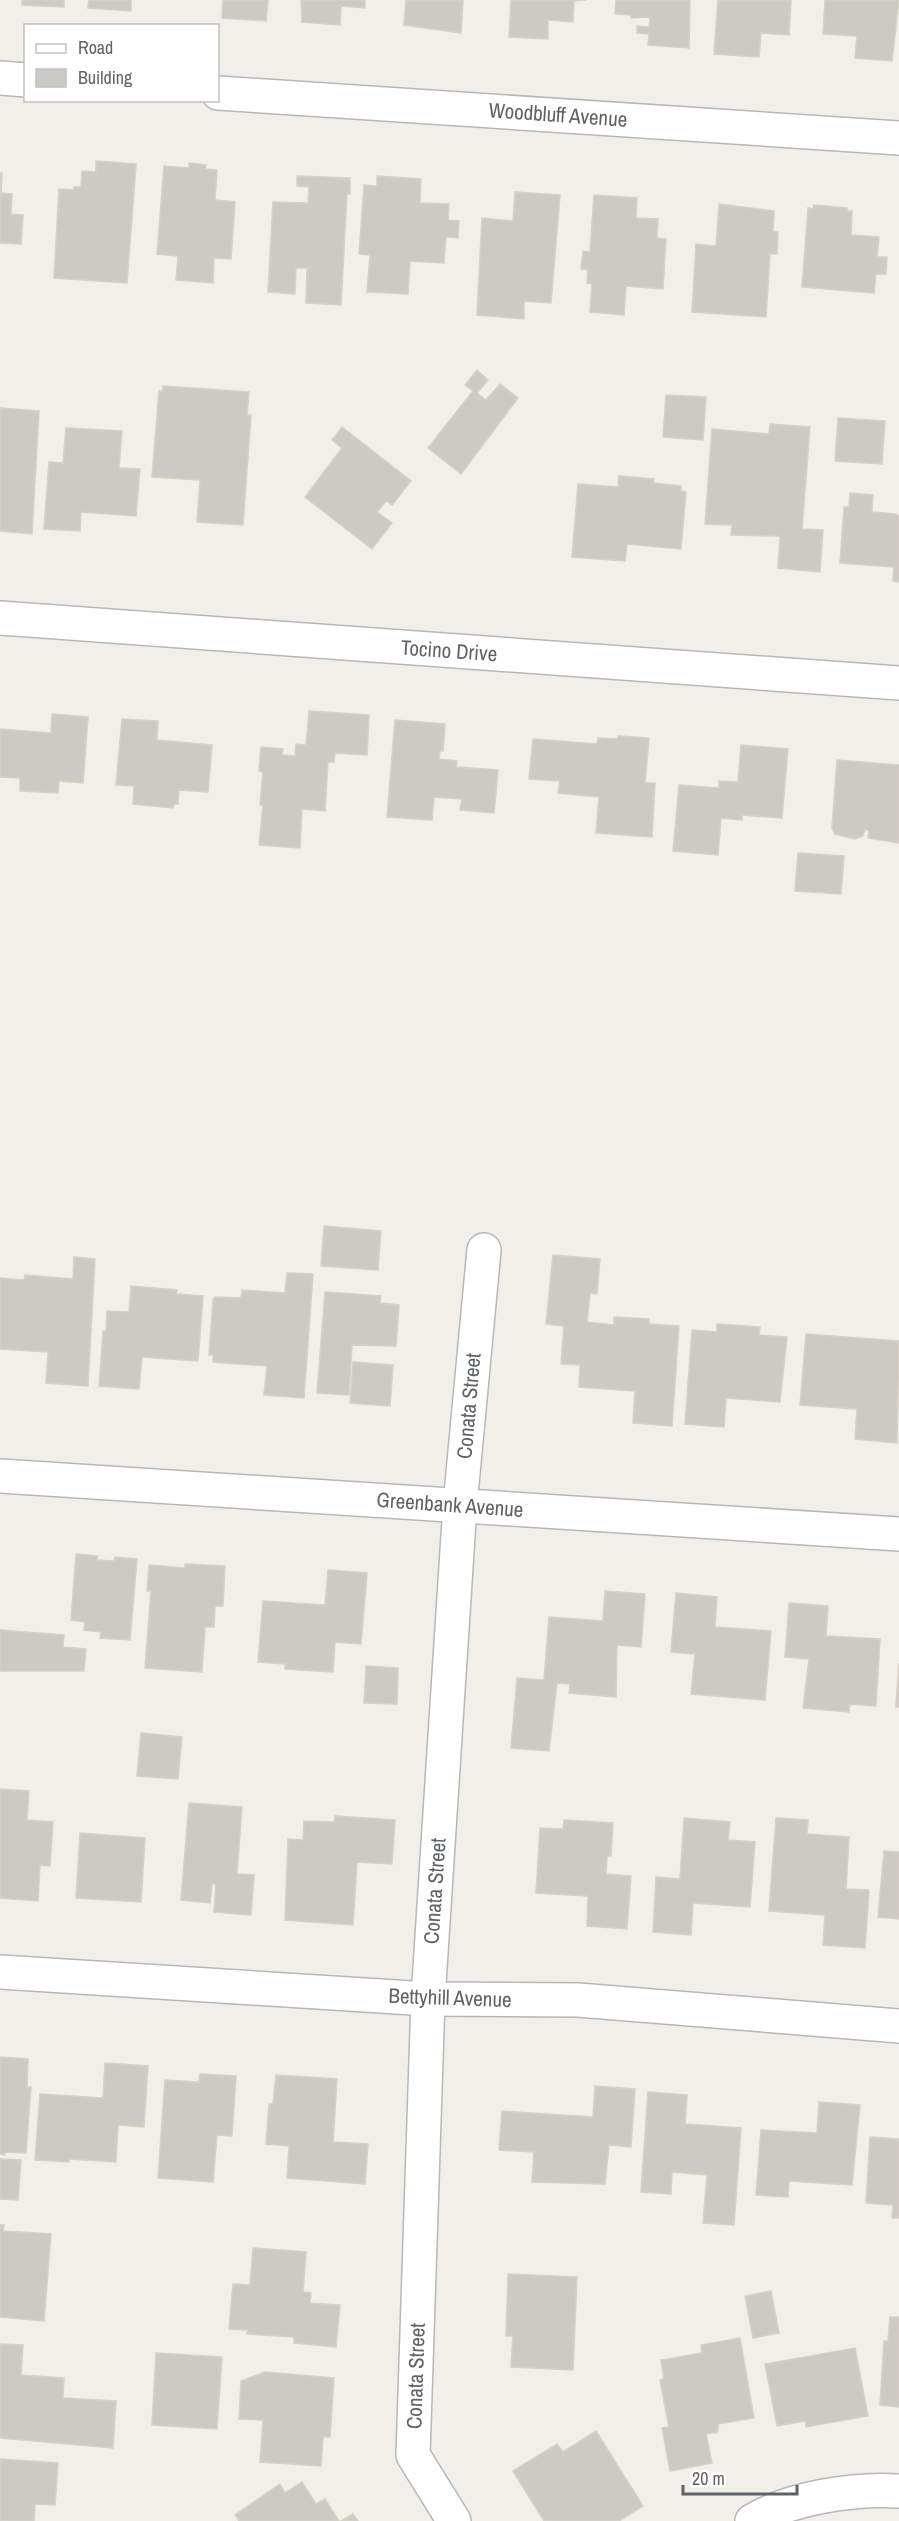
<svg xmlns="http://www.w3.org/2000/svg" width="899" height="2521" viewBox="0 0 899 2521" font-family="'Archivo Narrow',sans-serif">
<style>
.building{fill:#cccac5;stroke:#d6d1c6;stroke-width:1.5}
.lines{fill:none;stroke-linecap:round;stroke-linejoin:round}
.minor-casing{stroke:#b5b8bc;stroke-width:36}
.minor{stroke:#fff;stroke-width:33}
.labels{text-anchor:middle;stroke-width:6;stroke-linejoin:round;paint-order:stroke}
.street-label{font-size:21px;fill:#5f6368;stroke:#fff}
</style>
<rect width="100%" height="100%" fill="#f1efe8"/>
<g class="building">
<polygon points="22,0 64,0 64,7 22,5"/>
<polygon points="89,0 131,0 131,11 88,8"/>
<polygon points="223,0 268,0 266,21 222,18"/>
<polygon points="301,0 365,0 365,8 341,6 340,25 302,22"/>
<polygon points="406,0 463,0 461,33 404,25"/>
<polygon points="511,0 586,0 574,1 573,22 548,20 548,39 509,37"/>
<polygon points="616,0 690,0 689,48 648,45 649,34 637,33 637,26 649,27 650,17 631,18 631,15 615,14"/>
<polygon points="718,0 791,0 789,35 761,33 759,57 714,54"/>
<polygon points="825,0 899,0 892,61 855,58 857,36 823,34"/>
<polygon points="96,161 136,164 127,283 54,278 59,189 74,190 74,187 81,187 82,171 96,172"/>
<polygon points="189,163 206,165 205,169 217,170 215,200 235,202 231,259 214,258 213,283 176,280 178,256 157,254 164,166 189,168"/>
<polygon points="0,173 2,173 1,193 12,194 11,214 23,215 21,244 0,243"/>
<polygon points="297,176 350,178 350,194 347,194 341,305 306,303 307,268 296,268 295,294 268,292 273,202 308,203 309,187 297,186"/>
<polygon points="377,176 421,179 420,203 449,204 448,220 459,221 458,238 446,237 444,263 410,261 408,294 367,292 370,255 359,254 364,185 377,186"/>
<polygon points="515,192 560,195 551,303 524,301 524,319 477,315 482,218 513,221"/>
<polygon points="594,195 637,198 636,218 658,219 657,238 666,239 663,289 626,286 624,315 590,312 592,284 587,283 588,270 581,269 583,251 590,252"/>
<polygon points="719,204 774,211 773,232 778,232 777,254 770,254 766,317 692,312 696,244 716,246"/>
<polygon points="814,205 847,208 847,211 852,211 851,235 879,237 877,257 887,257 886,274 876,274 874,293 802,287 808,208 813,209"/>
<polygon points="477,370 488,380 477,393 486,400 500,384 518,398 461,474 428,448 473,391 465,385"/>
<polygon points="163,386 249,392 247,415 251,415 243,525 197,522 200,480 152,477 159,391 163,391"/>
<polygon points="666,395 706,397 703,440 663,437"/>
<polygon points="0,408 39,411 32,534 0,531"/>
<polygon points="838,418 885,421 882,464 835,461"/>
<polygon points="770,424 810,427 802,529 823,530 820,572 778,568 780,536 731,535 732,525 705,524 712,429 769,434"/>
<polygon points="342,427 411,481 392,505 386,501 377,512 392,523 372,549 305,497 342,448 332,440"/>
<polygon points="66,428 122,431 119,468 140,469 136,516 81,512 80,531 44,529 49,462 63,463"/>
<polygon points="619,476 654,479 653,483 681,486 681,491 686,492 681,549 627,544 625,561 572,557 578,484 618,487"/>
<polygon points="850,493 873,495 872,512 896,514 899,517 899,582 893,581 894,567 840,563 844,507 849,507"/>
<polygon points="309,711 369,715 367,755 335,753 334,762 328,762 325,811 302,809 300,848 259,845 263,805 260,805 263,772 259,771 261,747 283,749 282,755 295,756 296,744 306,745"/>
<polygon points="52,714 88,717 83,783 59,781 58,793 20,791 20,778 0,777 0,729 51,733"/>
<polygon points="122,719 158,721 157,740 212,745 208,792 179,790 178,804 174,804 173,808 133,804 134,786 116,785"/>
<polygon points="395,720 445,724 443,751 440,751 439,759 457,761 456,767 498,770 494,813 460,810 462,799 434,797 432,820 387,817"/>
<polygon points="618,736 649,738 645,783 655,783 652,837 596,833 599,797 558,793 560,781 529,779 533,739 597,744 598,738 618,739"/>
<polygon points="741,745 788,749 782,818 742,815 742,820 721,818 718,855 673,851 679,785 719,788 719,781 738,782"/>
<polygon points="837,760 899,765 899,843 868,838 869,831 865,829 863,836 855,839 835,834 832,828"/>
<polygon points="798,853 844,856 841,894 795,891"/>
<polygon points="324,1226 381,1231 378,1270 321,1266"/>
<polygon points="553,1255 600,1259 597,1294 590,1293 587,1322 614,1325 614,1317 649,1319 649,1324 679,1326 672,1426 633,1423 635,1391 579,1387 580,1365 561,1364 564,1326 546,1324"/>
<polygon points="74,1257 95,1259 88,1386 46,1383 48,1352 0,1349 0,1278 24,1280 25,1275 73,1279"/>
<polygon points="287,1273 313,1274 304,1398 264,1395 267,1366 213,1362 213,1355 209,1355 213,1300 215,1297 241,1298 242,1290 285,1293"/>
<polygon points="131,1286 177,1290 176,1294 203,1296 198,1361 142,1357 139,1389 99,1386 103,1331 106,1331 107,1311 129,1312"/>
<polygon points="325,1292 381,1296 380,1303 399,1305 396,1346 352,1345 349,1395 317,1393"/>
<polygon points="717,1324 760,1327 759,1335 787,1337 780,1402 726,1398 724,1427 685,1424 692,1330 717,1332"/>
<polygon points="806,1334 899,1341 897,1443 855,1439 857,1409 800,1405"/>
<polygon points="353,1362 393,1365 390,1406 350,1403"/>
<polygon points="76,1554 98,1556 97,1560 114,1561 115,1557 137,1559 130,1640 100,1638 101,1632 84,1630 85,1622 71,1620"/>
<polygon points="185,1564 225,1566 223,1606 215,1606 214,1627 205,1627 202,1672 145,1668 151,1591 147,1591 149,1565 185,1568"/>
<polygon points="328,1570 367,1573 361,1644 335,1642 333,1672 285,1669 285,1664 258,1662 263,1601 325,1605"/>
<polygon points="605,1591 645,1594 641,1647 617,1645 616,1697 569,1693 570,1684 557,1683 549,1751 511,1748 517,1678 544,1680 549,1617 603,1621"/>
<polygon points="676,1593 717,1597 715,1627 771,1631 765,1700 691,1694 695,1654 671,1652"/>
<polygon points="789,1603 828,1606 826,1636 880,1639 876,1706 850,1704 849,1712 803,1708 809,1659 785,1657"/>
<polygon points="0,1630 64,1635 63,1647 86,1649 84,1671 0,1671"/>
<polygon points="899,1663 899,1707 896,1707"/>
<polygon points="366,1666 398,1668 397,1704 364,1703"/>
<polygon points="141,1733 182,1737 178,1779 137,1776"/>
<polygon points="0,1789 29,1791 27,1820 53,1822 50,1866 40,1865 38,1901 0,1898"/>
<polygon points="189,1803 242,1807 237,1874 254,1875 251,1915 214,1912 216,1884 212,1884 210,1903 181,1900"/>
<polygon points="335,1816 395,1820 392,1864 357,1862 353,1925 285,1920 288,1839 303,1840 304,1821 334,1822"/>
<polygon points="684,1818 730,1822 728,1840 755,1842 750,1907 693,1903 691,1935 653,1932 656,1877 680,1879"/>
<polygon points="776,1818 808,1820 807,1834 849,1837 846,1889 869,1890 865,1948 823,1945 825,1915 769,1911"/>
<polygon points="564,1820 613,1823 611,1856 607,1856 606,1874 631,1876 627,1929 587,1926 588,1896 536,1893 540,1828 563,1829"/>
<polygon points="80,1833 145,1838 141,1902 76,1898"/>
<polygon points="884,1851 899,1852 899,1919 878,1917"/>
<polygon points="0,2057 28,2059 27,2087 31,2087 26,2153 5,2152 5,2155 0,2154"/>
<polygon points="105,2063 148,2066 144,2127 118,2125 116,2162 69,2159 69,2162 35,2160 40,2094 103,2098"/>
<polygon points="200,2074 236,2076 232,2136 217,2135 213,2182 158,2178 165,2080 199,2082"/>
<polygon points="276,2075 337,2079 333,2142 368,2144 365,2184 287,2178 289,2146 266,2144 269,2104 273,2104"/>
<polygon points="595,2086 635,2089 631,2147 609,2145 605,2184 532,2182 534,2152 499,2150 502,2111 593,2117"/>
<polygon points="648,2092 687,2095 685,2124 741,2128 734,2225 703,2223 707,2175 672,2172 671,2194 641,2192"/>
<polygon points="819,2102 860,2105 852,2185 789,2181 788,2197 756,2195 761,2130 817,2133"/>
<polygon points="870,2137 899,2139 899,2218 892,2218 893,2205 866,2203"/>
<polygon points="0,2159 21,2160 18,2200 0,2199"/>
<polygon points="0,2225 4,2225 3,2231 51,2234 44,2321 0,2317"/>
<polygon points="253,2248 306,2252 303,2292 311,2293 310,2303 340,2305 336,2347 294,2343 294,2337 247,2334 248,2330 229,2329 233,2284 250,2285"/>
<polygon points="508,2274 577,2277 573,2370 511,2367 513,2336 506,2336"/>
<polygon points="771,2291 779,2333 753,2338 745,2296"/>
<polygon points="890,2317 899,2317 899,2407 880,2405 884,2341 888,2341"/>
<polygon points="740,2338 754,2418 718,2424 718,2432 706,2434 712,2463 670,2471 662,2428 669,2427 660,2380 664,2379 661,2360 702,2353 701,2345"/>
<polygon points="0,2344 23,2345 21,2375 64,2378 63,2398 116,2401 113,2448 0,2438"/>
<polygon points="855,2348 868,2416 806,2427 805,2421 777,2426 765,2364"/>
<polygon points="156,2353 222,2357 217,2429 152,2425"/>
<polygon points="265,2372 334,2378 330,2437 323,2437 321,2466 260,2462 263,2420 239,2419 241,2381"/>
<polygon points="596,2431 643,2506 619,2521 544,2521 513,2471 557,2444 563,2452"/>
<polygon points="0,2459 58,2463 55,2505 35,2504 34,2521 0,2521"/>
<polygon points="302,2482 316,2504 325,2499 339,2521 239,2521 235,2515 280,2484 285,2493"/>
<polygon points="353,2514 358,2521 341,2521"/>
</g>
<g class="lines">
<defs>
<g id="minor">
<polyline points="0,78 26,80"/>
<polyline points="218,93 899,138"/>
<polyline points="0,618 899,683"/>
<polyline points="0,1476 899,1534"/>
<polyline points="0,1972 428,1999 578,2000 899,2026"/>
<polyline points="454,2521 413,2455 428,1999 460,1505 484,1250"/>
<path d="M752,2521C790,2498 854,2488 899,2491"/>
</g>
</defs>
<use href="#minor" class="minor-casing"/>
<use href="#minor" class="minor"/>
</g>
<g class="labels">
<g class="street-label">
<text transform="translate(558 115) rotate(4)" y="7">Woodbluff Avenue</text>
<text transform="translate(449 651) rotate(4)" y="7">Tocino Drive</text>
<text transform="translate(469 1406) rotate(-85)" y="7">Conata Street</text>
<text transform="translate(450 1505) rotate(4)" y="7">Greenbank Avenue</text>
<text transform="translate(435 1891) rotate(-86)" y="7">Conata Street</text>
<text transform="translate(450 1998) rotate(2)" y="7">Bettyhill Avenue</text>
<text transform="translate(416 2376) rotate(-88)" y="7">Conata Street</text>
</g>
</g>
<rect x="24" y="24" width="195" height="78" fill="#ffffff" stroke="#bfc1c3" stroke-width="1.5"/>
<rect x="36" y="44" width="30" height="9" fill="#ffffff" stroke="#bfc1c3" stroke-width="1.5"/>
<text x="78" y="54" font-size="18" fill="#5f6368">Road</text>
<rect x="36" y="69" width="30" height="18" fill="#cccac5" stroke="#bfc1c3" stroke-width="1.5"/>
<text x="78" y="84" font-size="18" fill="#5f6368">Building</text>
<path d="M683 2485v9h114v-9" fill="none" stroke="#5f6368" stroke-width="3"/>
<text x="692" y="2485" font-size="18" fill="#5f6368" stroke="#ffffff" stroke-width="4.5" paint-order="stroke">20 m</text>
</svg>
